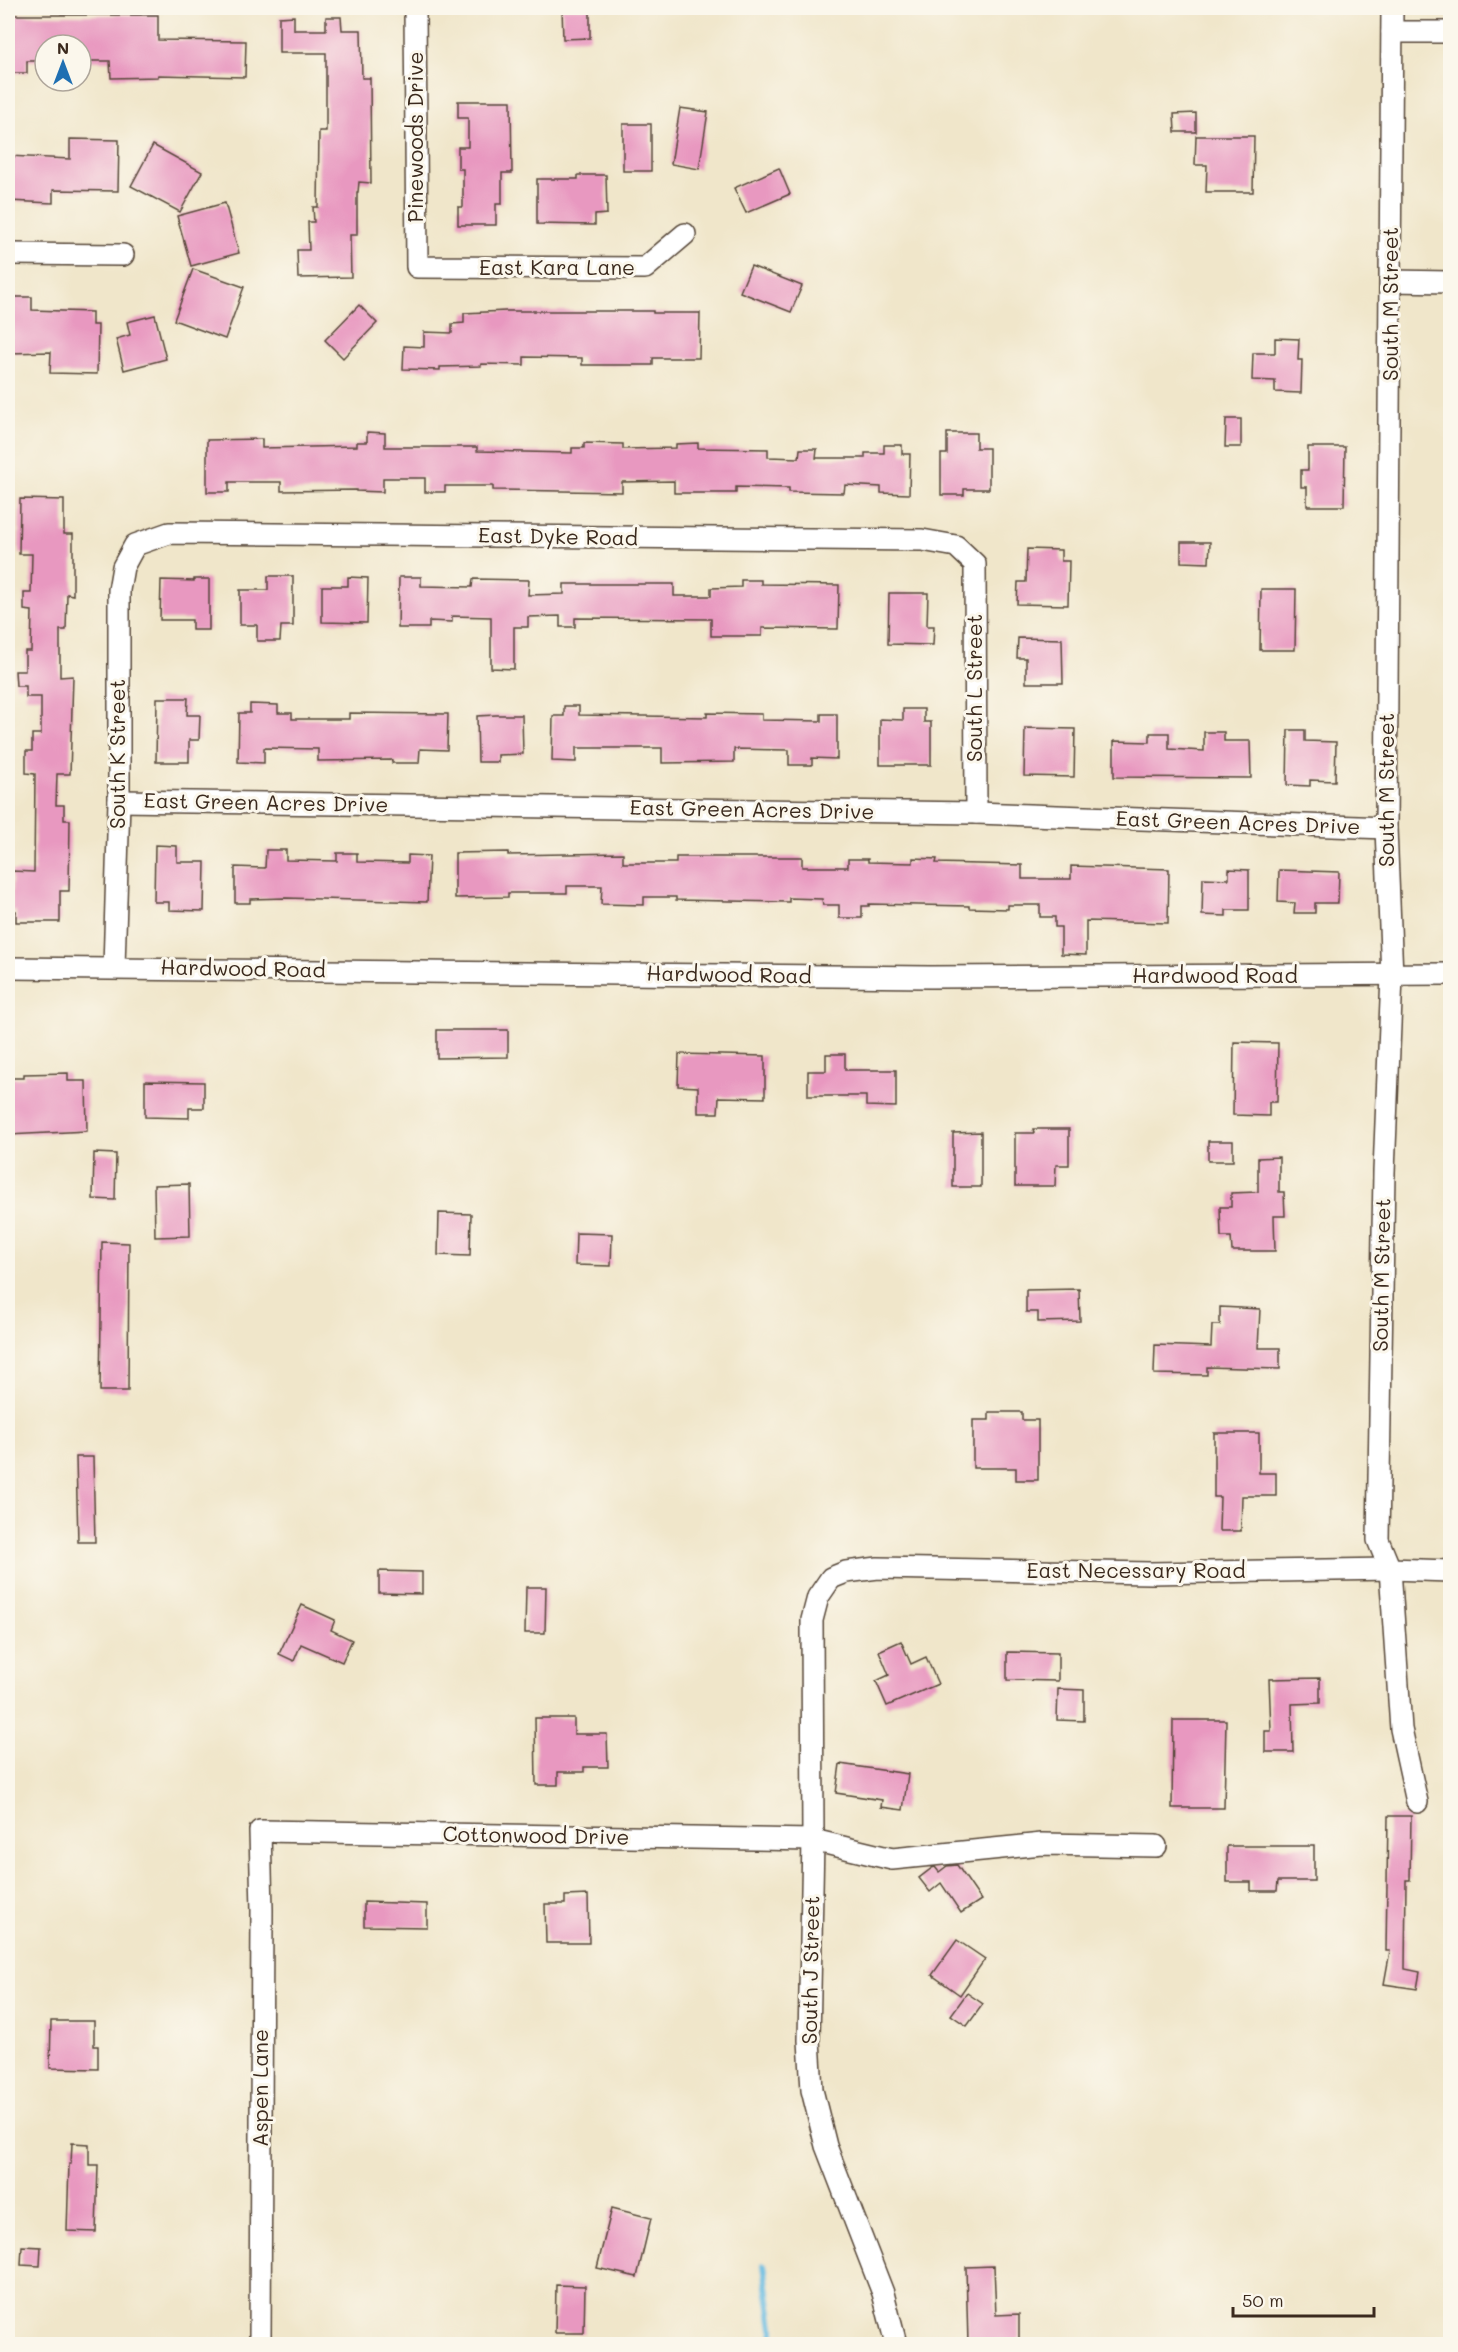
<svg xmlns="http://www.w3.org/2000/svg" width="1458" height="2352" viewBox="0 0 1458 2352" font-family="Mali,sans-serif">
<style>
.lines{fill:none;stroke-linecap:round;stroke-linejoin:round}
.stream{stroke:#65bbe1;stroke-width:6}
.building{fill:#e898c0}
.minor-casing{stroke:#564638;stroke-width:24}
.minor{stroke:#fff;stroke-width:21}
.labels{text-anchor:middle;stroke-width:6;stroke-linejoin:round;paint-order:stroke}
.street-label{font-size:21px;fill:#3b2a1e;stroke:#fbf7ec}
</style>
<rect width="100%" height="100%" fill="#fbf7ec"/>
<filter id="ink" filterUnits="userSpaceOnUse"><feTurbulence type="fractalNoise" baseFrequency=".0167" numOctaves="2"/><feDisplacementMap in="SourceGraphic" scale="12" xChannelSelector="R" yChannelSelector="G"/><feConvolveMatrix kernelMatrix="1 2 1 2 8 2 1 2 1" color-interpolation-filters="sRGB"/></filter>
<filter id="wash" filterUnits="userSpaceOnUse"><feTurbulence type="fractalNoise" baseFrequency=".008" numOctaves="4" result="noise"/><feDisplacementMap in="SourceGraphic" scale="24" xChannelSelector="R" yChannelSelector="G"/><feGaussianBlur stdDeviation="1.35" result="paint"/><feColorMatrix in="noise" values="0 0 0 0 0 0 0 0 0 0 0 0 0 0 0 0 0 1.4 0 .05"/><feComposite in="paint" operator="in"/></filter>
<g filter="url(#wash)">
<rect width="100%" height="100%" fill="#f0e6ca"/>
<g class="lines">
<polyline class="stream" points="764,2265 773,2328 772,2344"/>
</g>
<g id="blocks">
<g class="building">
<polygon points="562,8 590,8 590,38 563,39"/>
<polygon points="8,15 158,15 158,40 246,41 245,77 158,75 158,77 111,78 110,61 81,61 81,45 45,45 45,61 27,61 27,73 8,73"/>
<polygon points="294,16 294,30 326,30 326,17 341,17 342,30 361,30 362,78 370,78 371,183 359,182 358,192 357,192 357,235 350,235 351,277 298,278 297,250 309,250 308,222 314,222 313,207 318,207 319,131 326,131 326,53 279,53 279,17"/>
<polygon points="458,101 511,101 512,173 502,173 502,204 496,204 496,225 458,225 458,207 463,207 463,169 458,169 458,147 468,147 468,118 458,118"/>
<polygon points="680,108 708,112 699,169 671,164"/>
<polygon points="1196,113 1196,132 1175,132 1174,114"/>
<rect x="623" y="124" width="28" height="47"/>
<polygon points="1196,136 1254,136 1253,192 1206,192 1207,165 1195,165"/>
<polygon points="70,139 119,140 118,191 53,190 53,203 8,201 8,156 70,159"/>
<polygon points="153,145 202,172 180,212 131,186"/>
<polygon points="779,168 790,194 746,213 734,188"/>
<polygon points="578,175 606,175 607,214 595,215 595,225 537,224 537,179 578,179"/>
<polygon points="225,203 239,253 191,266 177,216"/>
<polygon points="751,266 802,286 791,312 740,292"/>
<polygon points="193,269 244,287 225,339 174,320"/>
<polygon points="8,297 32,297 32,310 92,312 92,325 98,325 97,374 50,373 51,352 8,353"/>
<polygon points="359,305 377,323 343,358 325,340"/>
<polygon points="506,311 653,311 653,313 700,313 699,358 653,358 653,365 582,365 582,358 524,357 524,365 481,364 481,366 440,367 440,370 403,369 404,346 424,347 424,332 452,333 452,324 464,323 464,313"/>
<polygon points="155,315 166,359 124,370 116,339 130,335 127,322"/>
<polygon points="1275,338 1299,339 1298,360 1302,360 1301,393 1275,392 1275,381 1252,380 1253,353 1275,353"/>
<polygon points="1226,419 1241,419 1241,447 1225,447"/>
<polygon points="367,432 385,433 385,447 477,447 477,451 572,453 572,448 584,448 584,443 623,444 623,449 676,448 676,444 698,443 698,448 768,449 768,457 799,458 800,449 817,449 816,458 865,458 865,453 884,453 884,445 902,445 902,454 910,454 909,494 881,493 881,487 845,485 844,493 789,492 789,488 736,487 736,493 674,493 674,481 622,482 622,492 493,490 493,486 445,486 445,492 425,492 425,478 383,478 383,492 356,491 356,490 281,491 281,482 229,482 229,492 207,492 207,440 262,439 262,448 357,446 357,442 367,442"/>
<polygon points="947,433 976,433 976,448 989,448 989,489 964,489 964,495 941,495 941,454 947,454"/>
<polygon points="1308,447 1345,447 1344,506 1307,506 1307,487 1301,487 1301,470 1308,470"/>
<polygon points="20,499 64,500 64,534 73,534 73,595 67,594 66,630 60,630 60,677 73,676 70,774 57,774 56,805 64,805 64,820 70,820 69,891 60,891 60,922 16,922 16,911 12,911 12,871 34,872 35,774 26,773 26,751 32,751 32,734 41,734 41,697 26,697 26,686 16,686 15,671 25,671 25,651 31,651 32,611 24,610 24,593 31,593 32,554 19,554"/>
<polygon points="1181,542 1210,542 1209,563 1181,562"/>
<polygon points="1027,549 1061,550 1061,561 1069,561 1068,605 1017,604 1018,582 1026,582"/>
<polygon points="268,576 293,576 293,626 281,626 280,641 257,641 257,625 240,625 240,590 268,590"/>
<polygon points="348,577 368,578 367,623 322,622 322,586 348,586"/>
<polygon points="399,577 421,577 421,586 472,587 473,579 529,580 528,595 564,594 564,584 674,584 674,596 711,596 711,588 741,587 741,580 761,580 761,584 839,585 838,629 762,628 762,636 711,636 711,619 575,618 575,627 560,627 560,616 528,617 528,627 514,627 514,669 491,668 491,617 452,616 452,622 429,621 429,628 398,628"/>
<polygon points="194,579 209,579 209,630 192,630 192,620 160,620 161,580 194,581"/>
<polygon points="1261,589 1296,589 1295,650 1260,650"/>
<polygon points="889,593 928,593 927,626 934,626 933,645 888,644"/>
<polygon points="1018,638 1062,639 1063,683 1026,683 1026,658 1017,658"/>
<polygon points="157,698 188,698 187,715 200,715 199,740 189,740 189,762 156,762"/>
<polygon points="250,704 278,705 278,713 292,713 292,719 349,719 349,713 448,714 447,750 420,749 419,763 392,763 392,760 318,761 318,749 264,748 264,763 238,762 239,713 250,713"/>
<polygon points="564,706 579,706 579,715 707,717 707,713 762,714 762,720 821,721 821,714 837,714 837,759 812,758 812,765 789,765 789,750 734,749 734,762 662,763 662,748 576,748 576,762 552,761 553,716 564,716"/>
<polygon points="903,709 924,709 924,722 931,722 931,765 880,765 880,719 903,720"/>
<polygon points="496,715 522,715 523,754 498,755 498,762 478,762 477,716"/>
<polygon points="1025,728 1075,729 1074,777 1024,776"/>
<polygon points="1288,730 1305,730 1305,741 1336,742 1335,781 1310,780 1310,786 1287,785"/>
<polygon points="1204,732 1224,732 1224,741 1250,741 1251,778 1114,777 1114,741 1150,742 1150,733 1169,733 1169,749 1204,751"/>
<polygon points="155,845 177,846 177,862 205,862 204,911 169,910 169,902 154,902"/>
<polygon points="266,850 286,850 286,860 337,861 337,853 357,853 357,862 408,863 408,855 429,856 427,902 286,898 250,899 250,903 235,903 235,867 265,868"/>
<polygon points="508,852 508,855 623,853 623,863 676,863 676,857 802,857 802,867 848,867 848,859 868,859 868,862 913,863 913,858 937,859 936,863 1022,865 1022,879 1071,879 1071,866 1169,869 1168,923 1086,921 1086,955 1061,954 1061,927 1055,927 1055,917 1040,917 1040,905 1008,905 1008,909 969,908 969,906 869,904 869,906 862,906 862,918 839,918 839,905 823,905 822,899 789,898 789,902 676,900 676,897 644,897 644,905 601,904 602,886 567,886 567,893 508,893 508,897 455,898 455,853"/>
<polygon points="1229,869 1249,870 1249,910 1226,910 1226,916 1202,915 1203,878 1229,879"/>
<polygon points="1279,870 1339,872 1338,903 1315,903 1315,913 1294,913 1295,903 1278,902"/>
<polygon points="437,1030 508,1030 508,1057 437,1058"/>
<polygon points="1234,1042 1278,1043 1277,1102 1269,1102 1269,1116 1233,1115"/>
<polygon points="679,1054 765,1056 765,1098 719,1097 718,1113 698,1113 698,1087 678,1086"/>
<polygon points="826,1054 845,1054 845,1070 896,1070 896,1107 866,1106 866,1096 808,1096 808,1071 826,1071"/>
<polygon points="68,1073 68,1081 86,1081 87,1131 8,1135 8,1078 24,1078 24,1074"/>
<polygon points="145,1081 204,1082 204,1108 189,1108 189,1118 145,1117"/>
<polygon points="1033,1129 1069,1129 1069,1165 1056,1165 1055,1186 1015,1186 1015,1133 1034,1133"/>
<polygon points="981,1132 981,1187 953,1187 953,1133"/>
<rect x="1208" y="1141" width="25" height="20"/>
<polygon points="94,1153 116,1154 115,1200 93,1199"/>
<polygon points="1279,1157 1279,1192 1284,1192 1285,1216 1274,1216 1275,1251 1232,1251 1231,1237 1221,1237 1220,1207 1231,1207 1231,1193 1258,1192 1258,1158"/>
<polygon points="189,1184 190,1236 155,1237 154,1185"/>
<polygon points="439,1213 471,1214 470,1256 438,1255"/>
<polygon points="576,1233 612,1234 611,1266 575,1265"/>
<polygon points="102,1242 129,1243 128,1391 100,1391"/>
<polygon points="1079,1289 1080,1321 1038,1322 1038,1312 1026,1312 1026,1290"/>
<polygon points="1220,1307 1260,1309 1258,1348 1280,1348 1280,1369 1207,1367 1207,1375 1154,1374 1155,1345 1211,1347 1212,1325 1220,1325"/>
<polygon points="989,1412 1022,1412 1022,1420 1038,1420 1038,1480 1016,1480 1016,1468 973,1468 973,1420 989,1420"/>
<polygon points="1214,1433 1259,1433 1259,1473 1276,1473 1276,1496 1242,1496 1241,1531 1219,1531 1220,1497 1214,1497"/>
<polygon points="76,1457 93,1457 95,1542 78,1542"/>
<polygon points="379,1571 422,1572 422,1594 379,1593"/>
<polygon points="526,1587 546,1587 545,1633 525,1633"/>
<polygon points="302,1605 335,1620 331,1630 352,1640 342,1662 301,1644 294,1661 279,1654"/>
<polygon points="901,1641 911,1664 926,1657 938,1684 887,1706 876,1681 889,1675 879,1651"/>
<polygon points="1007,1652 1058,1653 1058,1681 1007,1680"/>
<polygon points="1320,1678 1320,1703 1292,1704 1293,1752 1265,1752 1265,1731 1271,1731 1269,1679"/>
<polygon points="1058,1689 1084,1690 1084,1721 1057,1720"/>
<polygon points="535,1718 574,1718 574,1734 607,1734 608,1767 584,1767 584,1772 558,1772 558,1785 536,1785"/>
<polygon points="1173,1720 1226,1720 1224,1808 1172,1808"/>
<polygon points="840,1764 908,1774 903,1810 881,1807 882,1800 836,1793"/>
<polygon points="1388,1816 1411,1816 1410,1880 1406,1880 1405,1969 1420,1972 1417,1989 1384,1984 1390,1951 1386,1951"/>
<polygon points="1227,1846 1314,1846 1314,1881 1278,1881 1277,1891 1251,1891 1251,1882 1227,1882"/>
<polygon points="957,1865 981,1900 961,1913 941,1883 930,1892 919,1878 932,1868 935,1867 939,1872 947,1866"/>
<polygon points="588,1895 589,1943 546,1943 545,1904 565,1904 565,1896"/>
<polygon points="364,1902 427,1904 427,1927 364,1926"/>
<polygon points="957,1940 985,1959 960,1995 932,1975"/>
<polygon points="967,1993 983,2004 967,2026 951,2015"/>
<polygon points="51,2021 94,2021 94,2046 98,2046 98,2069 50,2068"/>
<polygon points="72,2143 89,2144 89,2165 98,2165 96,2232 67,2231 69,2164 71,2164"/>
<polygon points="612,2208 651,2218 637,2277 597,2268"/>
<polygon points="22,2246 41,2247 40,2266 21,2265"/>
<polygon points="994,2266 996,2315 1019,2314 1019,2344 968,2344 966,2267"/>
<polygon points="556,2285 585,2286 584,2333 555,2333"/>
</g>
</g>
</g>
<g filter="url(#ink)">
<use href="#blocks" fill-opacity="0" stroke="#564638" stroke-width="1.5"/>
<g class="lines">
<defs>
<g id="minor">
<polyline points="415,8 417,267 645,268 685,234"/>
<polyline points="1392,8 1386,828 1392,976 1384,1172 1378,1540 1390,1569 1401,1729 1417,1802"/>
<polyline points="1392,32 1450,32"/>
<polyline points="8,254 123,255"/>
<polyline points="1391,281 1450,282"/>
<polyline points="119,801 976,813 1386,828"/>
<polyline points="114,967 119,801 119,590 123,567 135,545 169,533 922,540 956,546 975,564 976,813"/>
<polyline points="8,968 930,977 1450,974"/>
<polyline points="260,2344 262,1910 260,1831 813,1840 892,1859 1042,1844 1156,1846"/>
<polyline points="896,2344 883,2293 826,2146 812,2090 809,2040 813,1840 812,1620 818,1597 831,1578 846,1572 878,1568 1151,1573 1390,1569 1450,1571"/>
</g>
</defs>
<use href="#minor" class="minor-casing"/>
<use href="#minor" class="minor"/>
</g>
</g>
<g class="labels">
<g class="street-label">
<text transform="translate(416 137) rotate(-90)" y="7">Pinewoods Drive</text>
<text x="557" y="275">East Kara Lane</text>
<text transform="translate(1391 304) rotate(-90)" y="7">South M Street</text>
<text transform="translate(558 537) rotate(1)" y="7">East Dyke Road</text>
<text transform="translate(975 688) rotate(-90)" y="7">South L Street</text>
<text transform="translate(118 754) rotate(-90)" y="7">South K Street</text>
<text transform="translate(1387 790) rotate(-90)" y="7">South M Street</text>
<text transform="translate(266 803) rotate(1)" y="7">East Green Acres Drive</text>
<text transform="translate(752 810) rotate(1)" y="7">East Green Acres Drive</text>
<text transform="translate(1238 823) rotate(2)" y="7">East Green Acres Drive</text>
<text transform="translate(243 969) rotate(1)" y="7">Hardwood Road</text>
<text transform="translate(729 975) rotate(1)" y="7">Hardwood Road</text>
<text x="1215" y="983">Hardwood Road</text>
<text transform="translate(1382 1275) rotate(-89)" y="7">South M Street</text>
<text x="1136" y="1578">East Necessary Road</text>
<text transform="translate(536 1836) rotate(1)" y="7">Cottonwood Drive</text>
<text transform="translate(811 1970) rotate(-89)" y="7">South J Street</text>
<text transform="translate(261 2088) rotate(-90)" y="7">Aspen Lane</text>
</g>
</g>
<rect width="1458" height="2352" fill="none" stroke="#fbf7ec" stroke-width="30"/>
<g transform="translate(63 63)"><circle r="28" fill="#fbf7ec" stroke="#aea59a" stroke-width="1.5"/>
<path d="M0-4.5L10 22L0 15L-10 22Z" fill="#1f6fb2"/>
<text y="-9" font-size="16" font-weight="bold" text-anchor="middle" fill="#3b2a1e">N</text>
</g>
<path d="M1233 2307v9h141v-9" fill="none" stroke="#3b2a1e" stroke-width="3"/>
<text x="1242" y="2307" font-size="18" fill="#3b2a1e" stroke="#fbf7ec" stroke-width="4.5" paint-order="stroke">50 m</text>
</svg>
